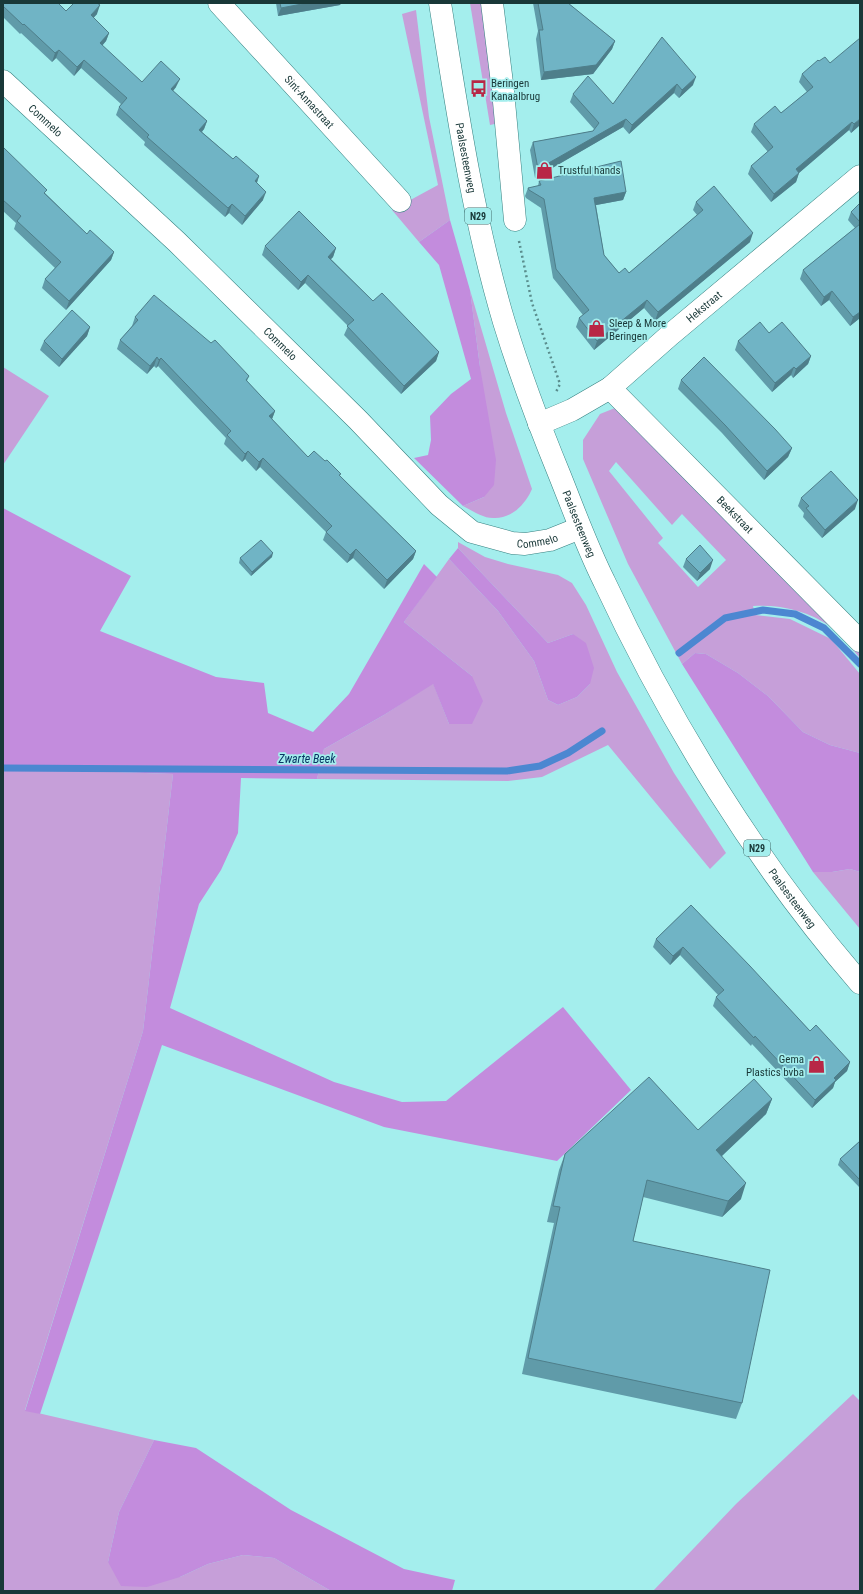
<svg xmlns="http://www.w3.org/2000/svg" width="863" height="1594" viewBox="0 0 863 1594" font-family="'Roboto Condensed',sans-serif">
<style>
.green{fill:#c69fd9;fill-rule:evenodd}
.forest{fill:#c38cdd}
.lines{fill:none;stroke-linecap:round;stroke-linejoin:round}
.stream{stroke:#4c87d1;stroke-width:7}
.minor-casing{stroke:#368080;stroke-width:23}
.primary-casing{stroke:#368080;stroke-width:23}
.path{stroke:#5a8d8d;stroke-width:2.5;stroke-dasharray:2 3;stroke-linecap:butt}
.minor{stroke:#fff;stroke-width:22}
.primary{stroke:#fff;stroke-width:22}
.wall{fill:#609ba9}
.shaded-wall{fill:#4e7e8a}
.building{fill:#70b4c5;stroke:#4e7e8a}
.labels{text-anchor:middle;stroke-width:3.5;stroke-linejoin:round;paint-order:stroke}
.shield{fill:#a4eeed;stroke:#436f6e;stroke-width:1}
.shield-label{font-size:10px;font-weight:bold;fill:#193838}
.poi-label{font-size:11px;fill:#193838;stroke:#a4eeed;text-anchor:start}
.street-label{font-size:11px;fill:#193838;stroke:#a4eeed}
.water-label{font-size:12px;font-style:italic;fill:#093463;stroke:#a4eeed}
</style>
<rect width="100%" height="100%" fill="#a4eeed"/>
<g class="green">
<polygon points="470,3 483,3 499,123 490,125"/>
<polygon points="416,10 429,117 450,220 419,242 392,210 438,185 402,14"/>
<path d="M470,290L506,413L532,489C526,503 513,518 495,518C484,519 473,511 463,506L484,497L480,367Z"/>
<polygon points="3,367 49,396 3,465"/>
<path d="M615,408L860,652V658C851,648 840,633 830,626C808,611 780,604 753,606L755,615L790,619L831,639L860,674V753L830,745L803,732L768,696L738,673L706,654L695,653L682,664L628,564L583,459V440L600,414ZM616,462L672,525L682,514L726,560L698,587L658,543L663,538L609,471Z"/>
<polygon points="458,542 485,557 508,564 558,575 572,583 586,605 617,672 674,773 726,853 710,869 608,745 542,777 508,781 317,779 324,749 384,715 433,683 449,724 472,676 404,622 449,559 498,611 534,661 548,700 558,705 577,697 590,684 573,634 548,643 458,548"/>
<polygon points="3,768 173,774 143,1031 25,1410 154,1440 119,1512 108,1562 180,1577 208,1564 243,1555 274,1558 331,1591 3,1591"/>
<polygon points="850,869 860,872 860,929 813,872 832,872"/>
<polygon points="853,1394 860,1401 860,1591 653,1591 736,1504"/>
</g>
<g class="forest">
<polygon points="450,220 470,290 480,367 496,460 494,485 484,497 463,506 414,458 428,455 431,440 430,416 451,394 471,379 439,265 419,242"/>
<polygon points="3,508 131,576 100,631 216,677 264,683 268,713 313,732 349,694 424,564 437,577 404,622 472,676 483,701 472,724 449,724 433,684 384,715 324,749 317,779 241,778 238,833 221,870 199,904 170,1008 334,1082 402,1102 446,1101 563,1007 631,1090 557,1161 384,1127 162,1045 40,1414 25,1411 143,1031 173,774 3,768"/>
<polygon points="458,548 548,643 573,634 586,643 594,668 590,684 577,697 558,705 548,700 534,661 498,611 449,559"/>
<polygon points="695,653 706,654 738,673 768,696 803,732 830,745 860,753 860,872 850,869 832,872 813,872 682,664"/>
<polygon points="154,1440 196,1448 291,1510 404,1569 455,1580 452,1591 331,1591 274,1558 243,1555 208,1564 180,1577 147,1587 121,1586 108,1562 119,1512"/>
</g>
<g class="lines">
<g class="stream">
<polyline points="679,653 725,618 763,610 795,614 824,628 860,664"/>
<polyline points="3,768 507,771 540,766 568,753 602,731"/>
</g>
<defs>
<g id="minor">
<path id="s1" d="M219,3L400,201"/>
<polyline points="492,3 503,91 515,220"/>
<path id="s2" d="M3,81L177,242L358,420L439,505L472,532L512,543L525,544L550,540L580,528"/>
<path id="s3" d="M610,388L860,641"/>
<path id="s4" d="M539,424L572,410L610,388L670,335L860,176"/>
</g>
<g id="primary">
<path id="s5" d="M440,3C457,110 473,218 504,322C520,374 539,425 560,476C574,511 587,547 604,581C670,723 757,864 860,983"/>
</g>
</defs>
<use href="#minor" class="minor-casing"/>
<use href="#primary" class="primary-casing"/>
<polyline class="path" points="519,241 532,303 560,384 556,392"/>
<use href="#minor" class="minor"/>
<use href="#primary" class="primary"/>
</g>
<g class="wall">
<polygon points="3,3 97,14 93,18 109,33 106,41 102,46 142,82 176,87 173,91 207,121 204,129 202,132 233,159 259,176 257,183 263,200 242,225 229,213 225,217 144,145 145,142 116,115 119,107 121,104 81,68 74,76 56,58 52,62 21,33 20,34 3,17"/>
<polygon points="276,3 341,3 340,5 278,16"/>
<polygon points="533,3 568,3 615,41 612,49 593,74 541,80 536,39 538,31"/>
<polygon points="662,37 693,85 679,98 674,93 629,134 623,127 535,178 530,150 533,142 593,131 594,129 570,102 573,94 613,104"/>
<polygon points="802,74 860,125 851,133 849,130 799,173 796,182 771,202 748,174 751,166 768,152 751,132 754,124 781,113 807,92 799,82"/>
<polygon points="3,147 46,194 87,234 114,252 111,260 66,310 42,288 45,279 55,268 14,229 16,223 3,211"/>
<polygon points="539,181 626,192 623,200 596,205 604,255 619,273 629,273 697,215 693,210 696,202 750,242 655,321 644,308 594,350 576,327 579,318 583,315 553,278 541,208 526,198 525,196 528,188 538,186"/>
<polygon points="860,203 860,318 850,326 829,300 821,306 800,279 803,270 855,228 848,220 851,212"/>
<polygon points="265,246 336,248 333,257 331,259 373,301 439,352 436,361 401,394 344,335 348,326 305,283 298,290 262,255"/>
<polygon points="135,317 249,376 247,381 275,411 272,419 308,457 340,476 416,551 413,559 384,589 353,558 347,563 323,540 326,532 260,467 256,471 245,459 242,462 224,444 226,438 158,366 156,368 154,366 147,374 117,349 120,340 132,326"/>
<polygon points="90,327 87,336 59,367 40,350 44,341"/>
<polygon points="769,333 811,356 808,364 793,378 791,375 772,392 735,350 738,341"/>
<polygon points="681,380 792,448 788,457 764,480 722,433 678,389"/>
<polygon points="801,498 855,509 822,538 803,517 804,513 798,506"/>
<polygon points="272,557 251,576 239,563 240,558"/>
<polygon points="686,559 710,569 697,581 683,567"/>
<polygon points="691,905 810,1031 850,1062 847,1071 835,1082 833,1088 812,1108 752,1044 751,1046 713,1006 716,997 718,995 680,955 670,965 653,947 656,939"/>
<polygon points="772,1099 766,1114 722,1156 741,1199 722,1217 643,1197 633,1241 742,1403 736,1419 522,1374 554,1223 547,1222 559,1170 565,1154 698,1130"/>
<polygon points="860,1141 860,1188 838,1165 840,1159"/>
</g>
<g class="shaded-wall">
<polygon points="307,3 341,3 340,5 278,16 281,8"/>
<polygon points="100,5 97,14 88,24 91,15"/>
<polygon points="109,33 106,41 96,52 100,43"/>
<polygon points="615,41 612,49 593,74 541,80 544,72"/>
<polygon points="59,50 56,58 52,62 55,53"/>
<polygon points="84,60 81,68 74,76 77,67"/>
<polygon points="696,77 693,85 679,98 682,90"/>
<polygon points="180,79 176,87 168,97 171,89"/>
<polygon points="677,84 674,93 629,134 632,125"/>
<polygon points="626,119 623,127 535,178 538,169"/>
<polygon points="860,119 860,125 851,133 854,124"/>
<polygon points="207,121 204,129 196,138 199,130"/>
<polygon points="852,122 849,130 793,178 796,169"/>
<polygon points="799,173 796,182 771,202 774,194"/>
<polygon points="259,176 256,185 255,181"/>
<polygon points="266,192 263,200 242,225 245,216"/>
<polygon points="626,192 623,200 591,206 594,198"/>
<polygon points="232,204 229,213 225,217 228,208"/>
<polygon points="753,233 750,242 655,321 658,312"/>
<polygon points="336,248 333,257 325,265 328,257"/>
<polygon points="114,252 111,260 66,310 69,301"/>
<polygon points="308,275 305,283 298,290 301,282"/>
<polygon points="832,291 829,300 821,306 824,297"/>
<polygon points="647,300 644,308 594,350 597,341"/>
<polygon points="860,312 860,318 850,326 853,317"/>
<polygon points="90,327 87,336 59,367 62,359"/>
<polygon points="439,352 436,361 401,394 404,386"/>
<polygon points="811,356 808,364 793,378 796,369"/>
<polygon points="157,357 154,366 147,374 150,366"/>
<polygon points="161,358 158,366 156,368 159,360"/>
<polygon points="794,367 791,375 772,392 775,383"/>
<polygon points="275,411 272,419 269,416"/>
<polygon points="792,448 788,457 764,480 767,471"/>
<polygon points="248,451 245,459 242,462 245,454"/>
<polygon points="263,458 260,467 256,471 259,462"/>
<polygon points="858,500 855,509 822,538 825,530"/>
<polygon points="356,549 353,558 347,563 350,555"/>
<polygon points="416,551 413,559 384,589 387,580"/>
<polygon points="273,553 272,557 251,576 252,572"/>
<polygon points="713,560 710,569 697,581 700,573"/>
<polygon points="683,947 680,955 670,965 673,956"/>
<polygon points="850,1062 847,1071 835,1082 833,1088 812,1108 815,1100 834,1078"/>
<polygon points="772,1099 766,1114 711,1166 716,1150"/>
<polygon points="746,1183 741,1199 722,1217 728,1201"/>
</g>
<g class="building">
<polygon points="3,3 58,3 66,11 74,3 97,3 100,5 91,15 109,33 100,43 142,82 161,61 180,79 171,89 207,121 199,130 233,159 236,156 259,176 255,181 266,192 245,216 232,204 228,208 147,137 149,135 119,107 127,98 84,60 77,67 59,50 55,53 24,24 23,25 3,6"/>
<polygon points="280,3 307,3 281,8"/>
<polygon points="538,3 568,3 615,41 596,65 544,72 539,30 543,30"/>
<polygon points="662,37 696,77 682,90 677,84 632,125 626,119 538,169 533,142 593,131 599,123 573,94 588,76 613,104"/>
<polygon points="860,38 860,119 854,124 852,122 796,169 799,173 774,194 751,166 773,147 754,124 775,106 781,113 813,87 802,74 818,60 819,61 825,57 830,63"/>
<polygon points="3,147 47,190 44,193 87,234 90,230 114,252 69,301 45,279 61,262 17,221 21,216 3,200"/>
<polygon points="621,161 626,192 594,198 604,255 619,273 625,268 629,273 703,210 696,202 714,186 753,233 658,312 647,300 597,341 579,318 589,310 556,269 544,199 529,190 528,188 541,185 539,181"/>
<polygon points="860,203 860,222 851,212"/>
<polygon points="299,211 336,248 328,257 373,301 382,293 439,352 404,386 347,326 354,320 308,275 301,282 265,246"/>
<polygon points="860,224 860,312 853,317 832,291 824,297 803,270"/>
<polygon points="154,295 211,343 215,340 249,376 246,380 275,411 269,416 308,457 314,451 325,461 327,460 341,474 339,475 416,551 387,580 356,549 350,555 326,532 332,526 263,458 259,462 248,451 245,454 227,435 231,431 161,358 159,360 157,357 150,366 120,340 138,320 135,317"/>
<polygon points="72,310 90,327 62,359 44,341"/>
<polygon points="760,322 769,333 782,322 811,356 796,369 794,367 775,383 738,341"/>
<polygon points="704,357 775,429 792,448 767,471 725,425 681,380"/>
<polygon points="831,471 858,500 825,530 806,508 809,506 801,498"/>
<polygon points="261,540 273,553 252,572 240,558"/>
<polygon points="700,545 713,560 700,573 686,559"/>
<polygon points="691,905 750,966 810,1031 816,1025 850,1062 834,1078 836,1080 815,1100 755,1036 754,1038 716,997 724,990 683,947 673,956 656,939"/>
<polygon points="649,1077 698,1130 754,1079 772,1099 716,1150 746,1183 728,1201 647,1180 633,1241 770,1270 742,1403 528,1358 560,1207 553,1206 565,1154"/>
<polygon points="860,1141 860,1180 840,1159"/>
</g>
<defs>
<symbol id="bus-bare" viewBox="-9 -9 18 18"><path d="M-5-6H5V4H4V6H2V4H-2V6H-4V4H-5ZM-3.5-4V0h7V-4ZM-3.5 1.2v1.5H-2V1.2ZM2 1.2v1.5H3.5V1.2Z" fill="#b82746" stroke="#a4eeed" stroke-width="2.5" paint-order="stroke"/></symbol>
<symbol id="shop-bare" viewBox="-9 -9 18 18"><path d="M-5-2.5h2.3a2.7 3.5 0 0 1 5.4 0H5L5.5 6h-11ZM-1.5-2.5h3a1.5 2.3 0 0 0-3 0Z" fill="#b82746" stroke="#a4eeed" stroke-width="2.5" paint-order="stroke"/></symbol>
</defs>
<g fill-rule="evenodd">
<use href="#bus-bare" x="466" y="76" width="25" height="25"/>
<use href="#shop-bare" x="532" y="158" width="25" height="25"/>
<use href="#shop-bare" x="584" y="316" width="25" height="25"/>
<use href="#shop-bare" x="804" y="1052" width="25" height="25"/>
</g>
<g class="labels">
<g class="shield">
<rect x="465" y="208" width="26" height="16" rx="3"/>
<rect x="744" y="840" width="26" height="16" rx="3"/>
</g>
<g class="shield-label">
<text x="478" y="220">N29</text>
<text x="757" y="852">N29</text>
</g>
<g class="poi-label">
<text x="491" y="87">Beringen<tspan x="491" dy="13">Kanaalbrug</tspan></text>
<text x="558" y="174">Trustful hands</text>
<text x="609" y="327">Sleep &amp; More<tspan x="609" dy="13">Beringen</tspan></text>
<text x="804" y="1063" text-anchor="end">Gema<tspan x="804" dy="13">Plastics bvba</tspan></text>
</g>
<g class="street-label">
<text dy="4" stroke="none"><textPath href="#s1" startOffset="134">Sint-Annastraat</textPath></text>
<text dy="4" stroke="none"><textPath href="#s2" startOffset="58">Commelo</textPath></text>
<text dy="4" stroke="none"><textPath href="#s5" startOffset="157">Paalsesteenweg</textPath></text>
<text dy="4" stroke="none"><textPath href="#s4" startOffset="204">Hekstraat</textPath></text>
<text dy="4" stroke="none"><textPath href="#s2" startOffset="382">Commelo</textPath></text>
<text dy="4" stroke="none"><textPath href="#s3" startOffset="178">Beekstraat</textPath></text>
<text dy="4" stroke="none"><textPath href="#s5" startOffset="541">Paalsesteenweg</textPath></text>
<text dy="4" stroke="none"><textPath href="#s2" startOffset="718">Commelo</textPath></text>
<text dy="4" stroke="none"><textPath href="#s5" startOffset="973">Paalsesteenweg</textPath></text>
</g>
<g class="water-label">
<text x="307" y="763">Zwarte Beek</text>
</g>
</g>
<rect width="863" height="1594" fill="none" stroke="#193838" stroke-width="8"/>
</svg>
